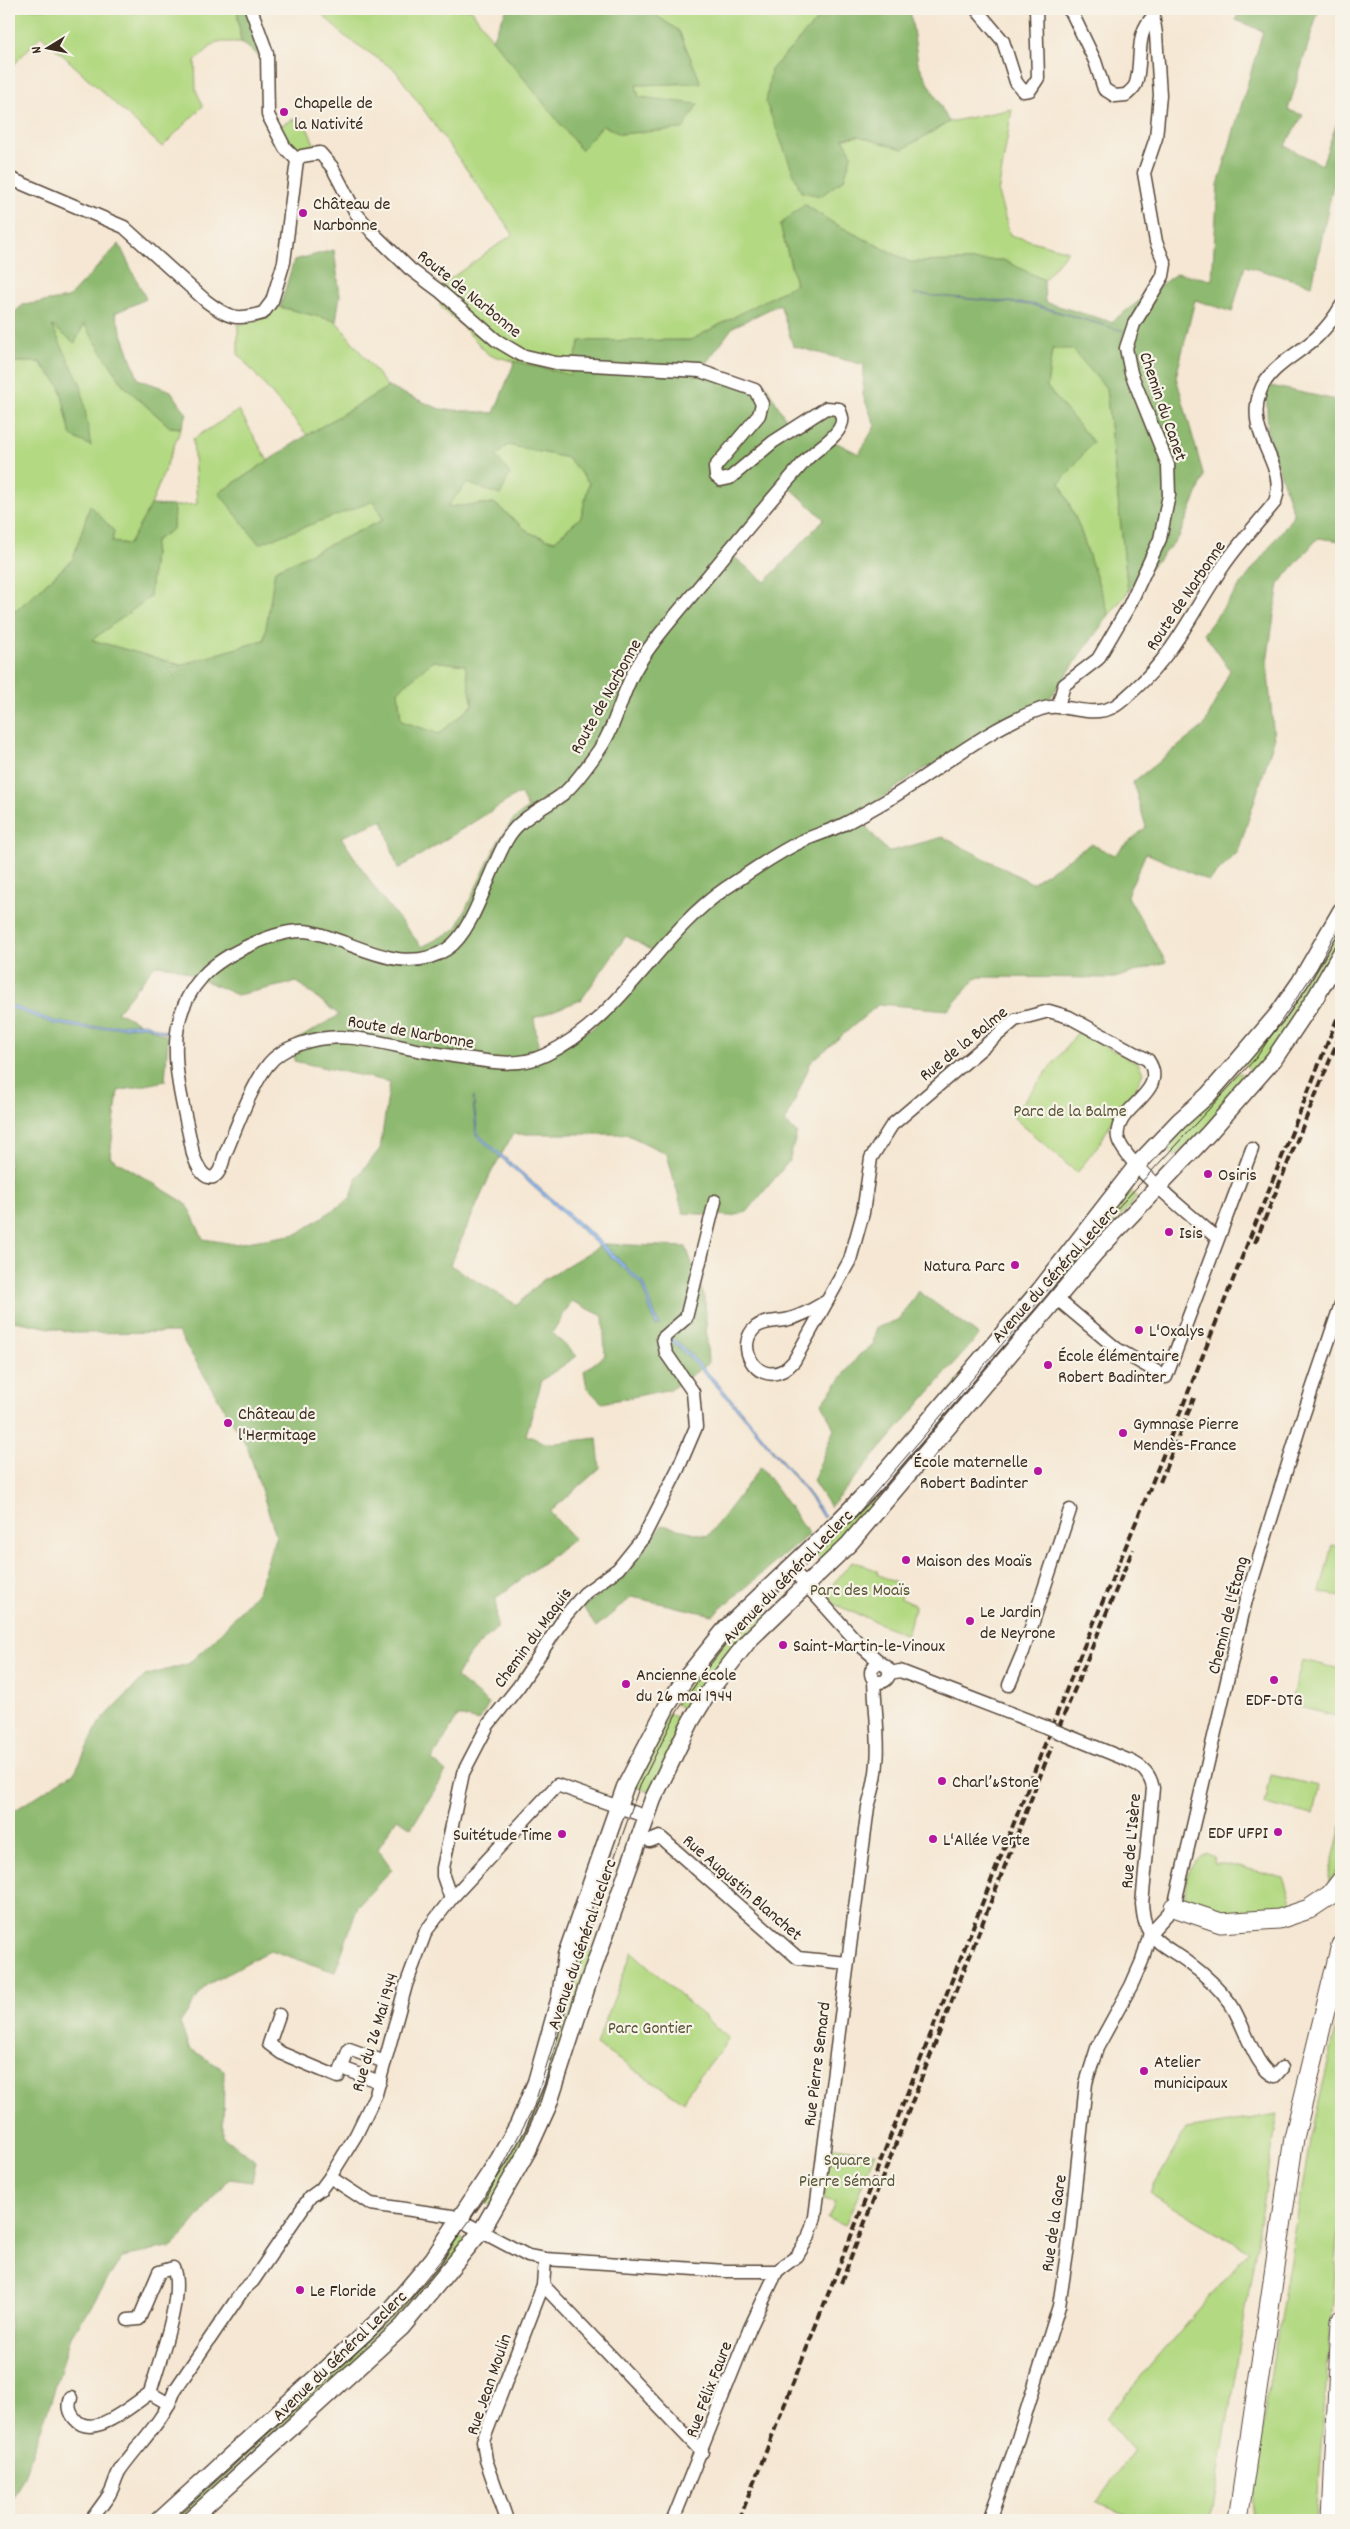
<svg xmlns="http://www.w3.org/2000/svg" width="1350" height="2529" viewBox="0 0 1350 2529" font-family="Dekko,sans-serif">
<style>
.green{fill:#b3d982;stroke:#778250}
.forest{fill:#8eb970;stroke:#647247;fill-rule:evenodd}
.water{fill:#84b5f0;stroke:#607087}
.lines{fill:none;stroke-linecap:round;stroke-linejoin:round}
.minor-casing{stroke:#574639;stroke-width:15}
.major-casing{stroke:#574639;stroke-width:19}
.highway-casing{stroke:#574639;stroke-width:21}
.minor{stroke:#fff;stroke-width:12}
.major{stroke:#fff;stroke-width:16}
.highway{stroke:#fff;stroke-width:19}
.tram{stroke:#3b2a1e;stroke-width:1}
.rail{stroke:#3b2a1e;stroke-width:4;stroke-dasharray:8 4;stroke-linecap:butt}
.minor-bridge-casing{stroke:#574639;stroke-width:15;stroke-linecap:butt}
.minor-bridge{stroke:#fff;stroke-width:12}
.poi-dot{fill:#b5179e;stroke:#f7f3e8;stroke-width:2}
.labels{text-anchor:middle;stroke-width:4.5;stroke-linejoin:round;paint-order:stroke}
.poi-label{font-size:18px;fill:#3b2a1e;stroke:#f7f3e8;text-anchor:start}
.street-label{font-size:18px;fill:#3b2a1e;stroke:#f7f3e8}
.park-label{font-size:18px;fill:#595637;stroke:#f7f3e8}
</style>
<rect width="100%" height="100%" fill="#f7f3e8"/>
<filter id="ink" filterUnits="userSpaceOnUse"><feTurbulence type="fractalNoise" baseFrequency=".02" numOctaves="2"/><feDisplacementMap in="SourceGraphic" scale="10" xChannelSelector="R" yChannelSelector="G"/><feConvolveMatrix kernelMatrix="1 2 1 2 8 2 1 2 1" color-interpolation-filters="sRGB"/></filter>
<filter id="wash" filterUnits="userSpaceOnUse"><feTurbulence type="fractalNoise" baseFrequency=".0096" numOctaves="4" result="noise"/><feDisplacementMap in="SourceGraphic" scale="20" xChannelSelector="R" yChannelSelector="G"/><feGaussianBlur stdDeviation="1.12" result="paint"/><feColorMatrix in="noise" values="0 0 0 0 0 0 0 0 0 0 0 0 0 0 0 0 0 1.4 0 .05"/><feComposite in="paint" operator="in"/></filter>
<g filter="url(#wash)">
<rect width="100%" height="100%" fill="#f5e7d3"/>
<g class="green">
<polygon points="9,9 237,9 241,42 216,42 195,61 196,90 203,106 162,147 41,35 9,70"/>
<polygon points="317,9 471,9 492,39 603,125 620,134 645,131 697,105 639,97 635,85 701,83 679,31 647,9 827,9 771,70 843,138 859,136 903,149 949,122 1012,109 998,193 1010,235 1068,251 1044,280 1003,260 910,262 833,223 804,204 780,225 796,284 691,340 580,341 570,375 489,355 461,325 440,306 443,284 513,234 395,70 343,35"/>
<polygon points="298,117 305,123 315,146 293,154 279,126"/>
<polygon points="280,307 336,321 388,387 307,435 238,354 238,325 260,319"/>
<polygon points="84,324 124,386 170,427 181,428 151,505 130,544 112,542 114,531 90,506 73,559 16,611 9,606 9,362 39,362 60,386 71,436 81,385 51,325"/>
<polygon points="1072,348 1106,388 1128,592 1109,615 1079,526 1060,483 1047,387 1052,349"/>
<polygon points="239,410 268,461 219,493 375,501 383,520 275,570 265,640 181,665 91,640 150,597 155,541 173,529 174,506 197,504 193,439"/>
<polygon points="508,445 568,458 589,483 581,517 554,541 530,533 494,503 446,507 467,483"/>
<polygon points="433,661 466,665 473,705 439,734 401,721 398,690"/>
<polygon points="1341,917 1341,946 1279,1046 1252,1072 1243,1063"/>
<polygon points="1078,1032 1138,1063 1143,1073 1136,1088 1122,1102 1101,1141 1077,1173 1012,1116"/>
<polygon points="1239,1072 1250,1081 1186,1150 1183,1148 1175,1157 1165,1148"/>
<polygon points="1124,1184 1137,1197 824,1564 813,1552"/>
<polygon points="1332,1545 1341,1547 1341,1597 1320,1592"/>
<polygon points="853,1561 878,1571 877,1574 904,1587 900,1598 915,1605 907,1635 836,1605 825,1593"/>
<polygon points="761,1600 771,1611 692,1713 675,1704 687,1686"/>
<polygon points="1302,1660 1341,1669 1341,1692 1336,1716 1291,1705"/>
<polygon points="668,1713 686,1723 651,1793 631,1785"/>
<polygon points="1271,1775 1319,1786 1313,1815 1265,1804"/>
<polygon points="1341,1826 1341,1865 1329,1883 1329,1876"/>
<path d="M1207,1853L1214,1857L1213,1864H1225L1283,1877L1293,1908L1220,1915L1187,1903C1181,1887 1189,1859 1207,1853Z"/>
<polygon points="574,1945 595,1952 552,2083 491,2207 478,2198 515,2137"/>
<polygon points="632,1952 729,2039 691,2087 684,2102 596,2045"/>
<polygon points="1341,2007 1341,2204 1315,2520 1250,2520 1258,2450 1310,2141"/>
<polygon points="1278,2114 1211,2520 1140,2520 1096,2503 1134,2451 1105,2418 1249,2251 1150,2193 1186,2129"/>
<polygon points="829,2146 875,2153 845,2226 828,2218 835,2202 824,2199"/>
<polygon points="457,2235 468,2243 419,2302 185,2520 167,2520"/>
</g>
<g class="forest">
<polygon points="237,9 250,9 264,60 241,42"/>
<polygon points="507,9 647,9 679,31 701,83 636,85 639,97 698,104 683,129 620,134 603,125 581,150 492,39"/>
<polygon points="827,9 910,9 918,63 949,122 903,149 859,136 843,138 852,154 844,179 821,196 801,192 766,103 771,70"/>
<path d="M1240,9H1319L1288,110L1303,115L1285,146L1322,165L1336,125L1341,126V187L1333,185L1312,285L1245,266L1232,312L1195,300L1176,377L1204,477L1179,537L1128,592L1106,388L1072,349H1052L1047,387L1093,442L1060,483L1079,526L1109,615L1050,698L915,774L857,816L888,852L943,837L1032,883L1091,844L1114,855L1146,827L1133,782L1204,726L1230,670L1204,633L1294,515L1268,436L1266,385L1341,401V541L1318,538L1279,583L1267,662L1274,740L1238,852L1209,881L1146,853L1127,895L1166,962L1115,978L977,977L948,1010L879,1004L811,1062L785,1123L797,1133L789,1161L747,1212L731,1216L683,1213L667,1154L626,1134H513L491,1173L450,1265L517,1305L543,1280L603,1244L686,1247L705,1299L708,1364L671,1389L602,1403L587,1388L584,1371L605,1355L603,1316L572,1301L552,1333L577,1356L542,1380L526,1435L548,1444L597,1438L600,1468L550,1512L574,1539L496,1598L497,1628L471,1652L456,1677L489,1704L479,1721L458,1716L432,1760L446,1772L411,1828L397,1818L378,1849L392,1869L358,1906L335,1972L270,1950L205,1986L180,2023L189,2048L224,2070L223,2137L256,2161L252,2182L229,2179L173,2247L122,2257L71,2337L50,2404L24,2476L9,2506V1814L75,1772L99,1723L145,1676L188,1664L216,1638L258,1591L276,1535L247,1446L178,1332L76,1333L9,1320V606L16,611L73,559L90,505L114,531L112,542L129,544L151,505L174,506L173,529L155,541L150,597L92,640L181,665L264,640L275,570L383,520L374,501L259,544L219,493L307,435L388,387L440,409L494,413L515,361L570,375L580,341L691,340L796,284L780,225L804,204L833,223L910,262L1003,260L1044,280L1045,302L1111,322L1177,273L1212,280L1218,185L1263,31L1236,20ZM780,304L793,346L864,365L863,395L875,426L859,454L829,439L843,417L826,408L794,433L763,381L736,382L700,371L733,327ZM508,445L568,458L589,483L581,517L554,541L530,533L494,503L447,507L467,483L500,495L510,474L496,456ZM785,483L824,519L765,582L728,552ZM433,661L465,665L473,705L439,734L401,721L398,691ZM520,793L528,808L513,820L498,842L456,929L422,947L378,893L341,837L383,820L398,869ZM626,936L656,953L592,1029L539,1052L534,1018L581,1000ZM155,965L175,967L237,995L297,982L339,1015L295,1041L294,1061L390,1082L380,1149L357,1177L351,1198L297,1234L234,1244L203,1239L187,1204L110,1157L118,1091L165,1081L168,1037L117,1012Z"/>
<polygon points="119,244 146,299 115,313 138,379 171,391 187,414 181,428 170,427 124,386 84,324 75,343 52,326 81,385 91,446 71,436 60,386 40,362 9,362 9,317 23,305 68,298"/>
<polygon points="334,250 340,295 336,321 280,307 294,260"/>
<polygon points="918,1291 979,1335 830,1507 813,1481 834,1429 822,1403 859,1355 873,1345 876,1328 900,1319"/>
<polygon points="761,1467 809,1534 713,1615 632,1597 596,1627 583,1607 625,1576 662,1525 708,1536"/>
</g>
<g class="water">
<polygon points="914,294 1033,304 1124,331 1032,305"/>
<polygon points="9,1004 54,1021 89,1027 145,1023 170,1033 170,1035 146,1026 86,1029 54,1024 9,1007"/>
<polygon points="473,1097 478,1134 603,1244 643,1283 659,1325 656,1326 641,1284 476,1135"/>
<path d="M673,1338C712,1374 747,1416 780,1458C796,1477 811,1496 825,1516L823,1518C810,1496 793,1477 777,1457C744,1416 709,1376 670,1339Z"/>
</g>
</g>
<g filter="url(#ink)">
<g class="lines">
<defs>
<g id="minor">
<polyline points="251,9 267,53 268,115 285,148 297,160"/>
<polyline points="976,9 1003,41 1016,82 1023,91 1030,90 1038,78 1036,9"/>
<path d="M1068,9L1072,13L1095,61L1104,89L1115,96L1126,95C1129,92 1135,88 1136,83C1143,60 1134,33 1154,16"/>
<path d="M9,178L124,227L206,301C228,318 237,321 263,313L272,301L284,262L297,160L302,156L320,153L332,167L356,213L373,233L410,269L441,292L496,340L521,355L556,363L700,371L755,390L762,404L759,415L715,467L716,476L721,480L730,478L773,442L826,408L839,409C841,414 844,419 841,425C836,439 815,449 805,461C765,506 727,553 688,600C669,623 648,646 634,672C620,698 616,726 599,750C588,765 577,782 563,794C546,807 521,817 509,836C490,865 475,931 447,949C403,978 354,941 311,932C282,926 223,954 203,976C156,1027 182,1093 193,1154C201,1180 217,1189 224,1157C235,1131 251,1087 267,1066C275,1055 288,1048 300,1044C339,1030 374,1041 412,1049C432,1053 452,1056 472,1059C496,1063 522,1066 545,1055C622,1019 657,935 726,888C750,872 775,854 800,842C815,835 830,831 844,824C860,816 875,807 891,798C939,769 989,727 1041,709C1064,701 1088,719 1113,707C1121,703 1128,695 1134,690C1178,650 1192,611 1224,565C1239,543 1258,523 1275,502C1289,464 1244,437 1260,392C1268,367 1299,354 1317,337C1326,328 1335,317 1341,306"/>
<polyline points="1058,706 1064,685 1098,659 1129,606 1160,539 1169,495 1168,465 1131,373 1126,348 1134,324 1163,276 1165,264 1156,242 1144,173 1156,138 1160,95 1156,34 1152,9"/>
<polyline points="1056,1298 1117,1349 1166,1377 1252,1149"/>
<path d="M827,1301C815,1308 803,1316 789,1319C778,1322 765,1320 756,1327C734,1345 756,1384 782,1371C787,1369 791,1364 794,1361L850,1260L863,1213L871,1158L892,1125L1015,1020L1049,1011L1069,1017L1148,1060C1171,1094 1112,1107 1118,1138C1123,1162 1196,1220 1217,1238"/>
<polyline points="790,1567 860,1645 882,1664"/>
<circle cx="880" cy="1673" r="9"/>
<polyline points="890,1673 900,1671 1046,1727"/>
<polyline points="1009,1685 1023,1652 1070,1510"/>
<path d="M1130,1761C1143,1767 1150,1774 1153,1788L1142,1904C1143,1914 1144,1924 1150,1933C1159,1946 1177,1953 1189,1963C1204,1974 1219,1988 1230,2003C1243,2020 1255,2070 1275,2076L1282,2068"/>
<polyline points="650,1841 660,1837 798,1958 847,1963"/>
<polyline points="451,1899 443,1876 443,1868 463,1773 488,1725 519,1686 566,1615 585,1593 618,1569 643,1538 678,1469 696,1427 693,1392 666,1353 663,1338 686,1318 715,1201"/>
<polyline points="279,2015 269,2044 281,2053 338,2077 349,2049 385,2062"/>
<polyline points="342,2068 380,2082"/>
<path d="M330,2177L371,2204L452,2216L528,2256L545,2259L726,2271H777L797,2256L808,2238L815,2217L868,1807C884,1757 876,1730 874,1681"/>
<polyline points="543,2285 702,2452"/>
<path d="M128,2320L139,2319L159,2272L173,2268C185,2294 158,2364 150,2393"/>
<path d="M71,2398C68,2406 69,2412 75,2419C93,2441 133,2404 150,2393L169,2404"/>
<path d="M91,2520C97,2512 103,2504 109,2495C114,2487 115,2478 120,2470C139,2443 163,2422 175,2390L243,2290L253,2281L310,2197L321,2189L330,2177L356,2135L376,2094L406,1985L426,1931L451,1899L557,1785L647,1817"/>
<polyline points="507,2520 486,2460 483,2441 543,2285 545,2259"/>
<polyline points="673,2520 750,2328 777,2271"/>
<polyline points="989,2520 1015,2448 1059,2306 1071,2227 1086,2083 1097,2048 1131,1986 1142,1961 1150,1933 1174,1907 1246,1600 1302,1419 1341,1304"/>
</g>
<g id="major">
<polyline points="160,2520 389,2311 433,2259 499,2159 518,2125 536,2082 560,1997 566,1955 625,1787 667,1706 685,1679 727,1627 830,1530 874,1485 1040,1290 1137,1165 1179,1121 1208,1095 1236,1063 1277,1015 1300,982 1341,911"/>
<polyline points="190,2520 402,2327 482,2230 528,2150 548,2106 587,1986 653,1799 691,1721 710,1690 749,1640 849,1544 1095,1253 1209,1133 1274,1059 1317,995 1341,953"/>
</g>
<g id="highway">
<polyline points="1174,1907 1221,1923 1279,1919 1309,1909 1330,1895 1341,1881"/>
<polyline points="1238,2520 1294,2138 1341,1945"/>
<polyline points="1332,2520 1341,2320"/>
</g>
</defs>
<use href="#minor" class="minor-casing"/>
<use href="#major" class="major-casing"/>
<use href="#highway" class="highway-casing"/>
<use href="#minor" class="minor"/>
<use href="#major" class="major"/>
<use href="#highway" class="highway"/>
<polyline class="tram" points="171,2520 374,2336 411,2297 441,2260 488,2195 534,2106 584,1944 639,1788 677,1712 702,1675 731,1638 783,1583 852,1520 1032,1309 1090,1238 1256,1058 1317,968 1341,922"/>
<g class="rail">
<polyline points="1255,1243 1341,1033"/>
<polyline points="1160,1482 1194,1398"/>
<polyline points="1059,1727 1133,1549"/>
<polyline points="841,2283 1052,1746"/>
<polyline points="739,2520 1077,1663 1146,1498 1341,1009"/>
</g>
<defs>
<polyline id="minor-bridge" points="1046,1727 1130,1761"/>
</defs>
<use href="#minor-bridge" class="minor-bridge-casing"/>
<use href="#minor-bridge" class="minor-bridge"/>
</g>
</g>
<g class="poi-dot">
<circle cx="284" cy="112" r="5"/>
<circle cx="303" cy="213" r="5"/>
<circle cx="1208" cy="1174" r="5"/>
<circle cx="1169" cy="1232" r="5"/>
<circle cx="1015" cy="1265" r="5"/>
<circle cx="1139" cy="1330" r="5"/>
<circle cx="1048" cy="1365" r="5"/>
<circle cx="228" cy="1423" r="5"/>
<circle cx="1123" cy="1433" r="5"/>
<circle cx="1038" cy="1471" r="5"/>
<circle cx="906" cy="1560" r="5"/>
<circle cx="970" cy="1621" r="5"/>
<circle cx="783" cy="1645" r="5"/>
<circle cx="1274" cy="1680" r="5"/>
<circle cx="626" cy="1684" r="5"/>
<circle cx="942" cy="1781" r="5"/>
<circle cx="1278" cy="1832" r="5"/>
<circle cx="562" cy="1834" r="5"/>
<circle cx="933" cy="1839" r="5"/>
<circle cx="1144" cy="2071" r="5"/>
<circle cx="300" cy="2290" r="5"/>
</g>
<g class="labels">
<g class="poi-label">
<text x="294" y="108">Chapelle de<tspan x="294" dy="21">la Nativité</tspan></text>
<text x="313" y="209">Château de<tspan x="313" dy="21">Narbonne</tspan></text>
<text x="1218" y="1180">Osiris</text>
<text x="1179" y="1238">Isis</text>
<text x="1005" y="1271" text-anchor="end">Natura Parc</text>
<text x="1149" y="1336">L'Oxalys</text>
<text x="1058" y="1361">École élémentaire<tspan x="1058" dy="21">Robert Badinter</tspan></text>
<text x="238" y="1419">Château de<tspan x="238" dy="21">l'Hermitage</tspan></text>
<text x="1133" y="1429">Gymnase Pierre<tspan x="1133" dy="21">Mendès-France</tspan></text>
<text x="1028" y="1467" text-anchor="end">École maternelle<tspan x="1028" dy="21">Robert Badinter</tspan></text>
<text x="916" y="1566">Maison des Moaïs</text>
<text x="980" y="1617">Le Jardin<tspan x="980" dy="21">de Neyrone</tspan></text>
<text x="793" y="1651">Saint-Martin-le-Vinoux</text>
<text x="636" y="1680">Ancienne école<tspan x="636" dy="21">du 26 mai 1944</tspan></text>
<text x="1274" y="1705" text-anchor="middle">EDF-DTG</text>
<text x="952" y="1787">Charl’&amp;Stone</text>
<text x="1268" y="1838" text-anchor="end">EDF UFPI</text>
<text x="552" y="1840" text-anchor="end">Suitétude Time</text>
<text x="943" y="1845">L'Allée Verte</text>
<text x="1154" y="2067">Atelier<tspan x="1154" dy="21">municipaux</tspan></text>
<text x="310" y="2296">Le Floride</text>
</g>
<g class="street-label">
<text transform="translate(470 293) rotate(39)" y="6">Route de Narbonne</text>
<text transform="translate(1164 406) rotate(71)" y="6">Chemin du Canet</text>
<text transform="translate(1185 595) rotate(-56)" y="6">Route de Narbonne</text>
<text transform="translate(605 696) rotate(-61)" y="6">Route de Narbonne</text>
<text transform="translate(411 1031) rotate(10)" y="6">Route de Narbonne</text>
<text transform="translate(963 1043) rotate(-39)" y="6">Rue de la Balme</text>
<text transform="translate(1054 1273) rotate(-48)" y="6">Avenue du Général Leclerc</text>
<text transform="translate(787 1576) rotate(-46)" y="6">Avenue du Général Leclerc</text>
<text transform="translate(1227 1615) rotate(-76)" y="6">Chemin de l'Étang</text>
<text transform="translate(532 1637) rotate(-54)" y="6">Chemin du Maquis</text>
<text transform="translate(1130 1841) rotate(-85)" y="6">Rue de L'Isère</text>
<text transform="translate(743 1887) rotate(41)" y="6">Rue Augustin Blanchet</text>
<text transform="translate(581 1944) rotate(-71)" y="6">Avenue du Général Leclerc</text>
<text transform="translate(374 2032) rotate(-73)" y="6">Rue du 26 Mai 1944</text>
<text transform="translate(816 2064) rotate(-83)" y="6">Rue Pierre Semard</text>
<text transform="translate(1053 2223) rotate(-82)" y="6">Rue de la Gare</text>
<text transform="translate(339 2355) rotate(-44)" y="6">Avenue du Général Leclerc</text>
<text transform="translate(488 2384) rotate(-71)" y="6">Rue Jean Moulin</text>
<text transform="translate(708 2389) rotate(-69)" y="6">Rue Félix Faure</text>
</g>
<g class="park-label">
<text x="1070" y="1116">Parc de la Balme</text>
<text x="860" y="1595">Parc des Moaïs</text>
<text x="650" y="2033">Parc Gontier</text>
<text x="847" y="2165">Square<tspan x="847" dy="21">Pierre Sémard</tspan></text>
</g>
</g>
<rect width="1350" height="2529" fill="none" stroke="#f7f3e8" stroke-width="30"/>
<g transform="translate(48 48) rotate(260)" stroke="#f7f3e8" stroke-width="4" paint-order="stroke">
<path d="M0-4L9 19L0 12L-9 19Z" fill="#3b2a1e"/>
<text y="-8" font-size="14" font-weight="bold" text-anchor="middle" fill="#3b2a1e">N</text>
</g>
</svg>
